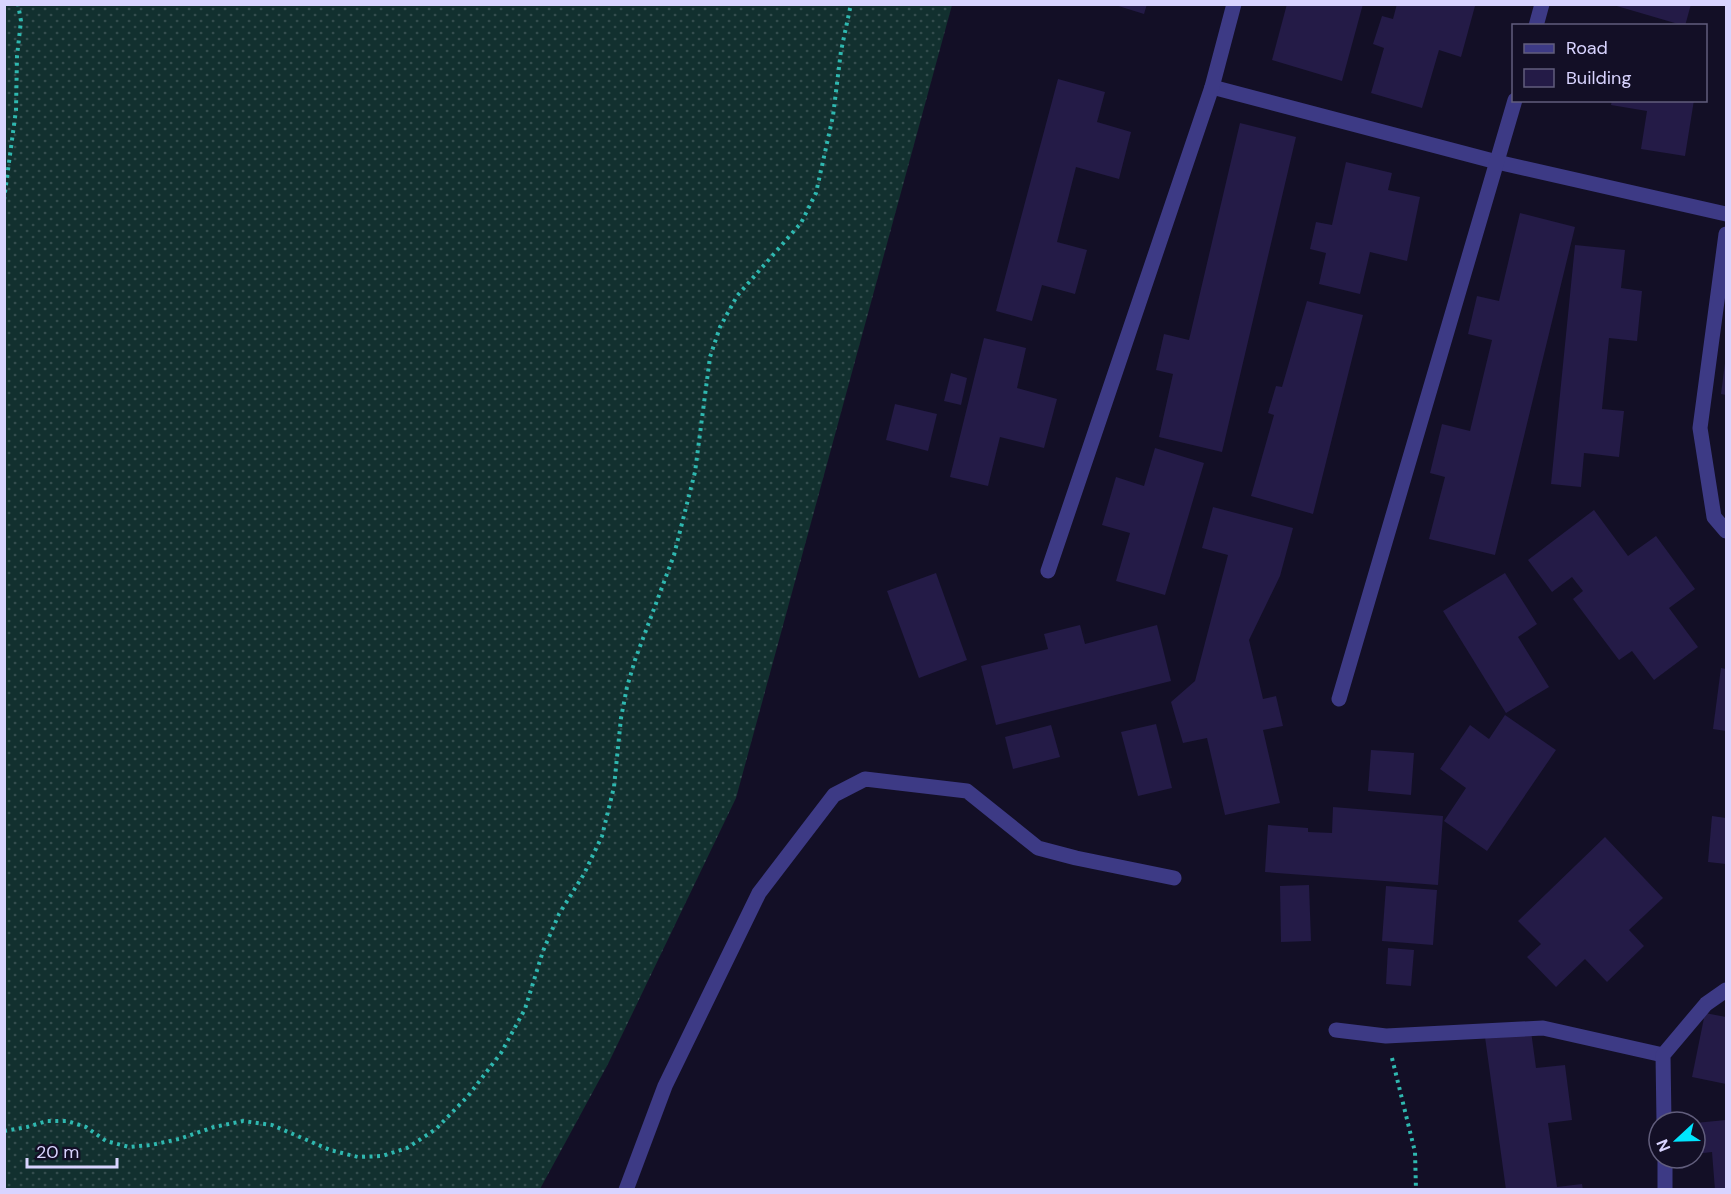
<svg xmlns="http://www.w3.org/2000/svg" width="1731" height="1194" viewBox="0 0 1731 1194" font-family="'DM Sans',sans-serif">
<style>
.grass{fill:url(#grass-dots)}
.building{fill:#241b47}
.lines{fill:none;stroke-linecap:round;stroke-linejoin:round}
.path{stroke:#2fb8b0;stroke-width:4;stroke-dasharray:3 4.5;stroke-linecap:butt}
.minor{stroke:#3d3a85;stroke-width:15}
</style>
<defs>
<pattern id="grass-dots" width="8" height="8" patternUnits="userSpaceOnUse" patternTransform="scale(1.5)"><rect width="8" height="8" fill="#12302f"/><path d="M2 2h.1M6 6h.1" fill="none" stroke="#344d4e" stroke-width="1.8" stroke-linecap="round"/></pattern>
</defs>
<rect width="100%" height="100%" fill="#130f26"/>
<polygon class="grass" points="5,4 952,5 736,798 608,1064 540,1189 5,1189"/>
<g class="building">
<polygon points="1112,4 1147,4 1144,14"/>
<polygon points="1287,4 1363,4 1342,81 1272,60"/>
<polygon points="1397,4 1470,4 1475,6 1461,57 1439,50 1422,108 1371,93 1384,48 1373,44 1382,16 1393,19"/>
<polygon points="1610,4 1691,4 1685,26"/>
<polygon points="1058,79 1105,92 1097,122 1131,132 1119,179 1076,167 1057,242 1087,250 1075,294 1042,285 1032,321 996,311"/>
<polygon points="1612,100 1694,100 1685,156 1641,149 1647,111 1611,105"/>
<polygon points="1240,123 1296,137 1222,452 1159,437 1173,374 1156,370 1164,334 1189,340"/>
<polygon points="1346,162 1392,173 1388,190 1420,197 1407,261 1370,252 1360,294 1319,284 1326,253 1310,249 1316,222 1332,225"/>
<polygon points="1520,213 1575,227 1495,555 1429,539 1445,477 1430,473 1442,424 1470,431 1492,340 1468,334 1477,296 1499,301"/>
<polygon points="1575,245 1625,250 1621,288 1642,291 1637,341 1609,338 1602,409 1624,411 1619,457 1584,453 1581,487 1551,484"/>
<polygon points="1307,301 1363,315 1313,514 1251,496 1274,415 1268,413 1276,386 1282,387"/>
<polygon points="984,338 1026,348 1017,388 1057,399 1044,448 1000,437 988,486 950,477"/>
<polygon points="1725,363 1726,363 1726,395 1721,394"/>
<polygon points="951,373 967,378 961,405 944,401"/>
<polygon points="895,404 937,414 928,451 886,440"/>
<polygon points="1155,448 1204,463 1165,595 1116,581 1130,533 1102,525 1116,477 1144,486"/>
<polygon points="1213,507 1293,528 1280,576 1249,640 1263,699 1276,696 1283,726 1263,730 1280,803 1225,815 1207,738 1183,743 1171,702 1195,681 1228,555 1202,548"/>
<polygon points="1594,510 1628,556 1656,536 1695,589 1669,608 1698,647 1654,680 1632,651 1619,660 1573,599 1583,591 1572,577 1552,592 1528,560"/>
<polygon points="936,573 967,660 919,678 887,591"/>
<polygon points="1505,573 1537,624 1518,637 1549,687 1506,713 1443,611"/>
<polygon points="1080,625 1085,644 1157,625 1171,681 996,725 981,666 1048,649 1044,634"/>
<polygon points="1721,668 1726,669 1726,731 1713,729"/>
<polygon points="1505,715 1556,750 1487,851 1444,821 1466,788 1440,769 1470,725 1489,739"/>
<polygon points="1156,724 1172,788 1138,796 1121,732"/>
<polygon points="1051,725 1060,757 1013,769 1005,737"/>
<polygon points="1371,750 1414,753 1411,795 1368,791"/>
<polygon points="1333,807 1443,816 1438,885 1265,872 1268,825 1308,828 1308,832 1332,833"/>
<polygon points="1712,816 1726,818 1726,864 1708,862"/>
<polygon points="1605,837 1663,898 1629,930 1644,946 1607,982 1585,959 1556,987 1527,957 1541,944 1518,921"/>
<polygon points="1309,885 1311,941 1281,942 1280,886"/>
<polygon points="1386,886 1437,890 1433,945 1382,941"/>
<polygon points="1388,948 1414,950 1411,986 1386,984"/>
<polygon points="1705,1013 1726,1017 1726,1084 1692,1077"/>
<polygon points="1531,1031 1536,1068 1565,1065 1572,1120 1548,1123 1557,1187 1582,1184 1583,1190 1506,1190 1485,1037"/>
<polygon points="1726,1120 1726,1190 1715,1190 1712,1152 1695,1154 1695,1123"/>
</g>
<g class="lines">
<g class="path">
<polyline points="4,200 16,110 17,56 21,21 18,4"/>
<polyline points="1392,1058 1415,1152 1416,1190"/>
<polyline points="4,1131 27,1127 47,1121 67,1121 86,1127 106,1141 129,1147 151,1145 179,1139 214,1127 243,1121 272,1125 330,1150 358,1157 382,1156 407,1148 436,1129 468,1096 501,1053 525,1009 543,951 559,914 584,874 602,836 614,787 621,718 627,687 635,660 674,555 695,472 710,357 720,327 737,296 801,223 816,193 833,116 841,51 851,4"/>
</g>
<g class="minor">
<polyline points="1536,26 1542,4"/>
<polyline points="1212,87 1497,162 1726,214"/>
<polyline points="1726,234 1700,428 1714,517 1726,531"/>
<polyline points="1048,571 1212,87 1234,4"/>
<polyline points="1339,699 1515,100"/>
<polyline points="1336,1030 1386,1036 1543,1028 1663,1055"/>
<polyline points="1664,1122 1663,1055 1706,1004 1726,990"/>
<polyline points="1665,1158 1665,1190"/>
<polyline points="626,1190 665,1086 759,893 834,795 865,779 967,791 1038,848 1076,858 1174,878"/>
</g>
</g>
<rect width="1731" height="1194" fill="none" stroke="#d9d4ff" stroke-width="12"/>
<rect x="1512" y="24" width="195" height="78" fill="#130f26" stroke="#625e7d" stroke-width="1.5"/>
<rect x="1524" y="44" width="30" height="9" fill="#3d3a85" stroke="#625e7d" stroke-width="1.5"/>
<text x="1566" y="54" font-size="18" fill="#d9d4ff">Road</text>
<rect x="1524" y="69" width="30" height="18" fill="#241b47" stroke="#625e7d" stroke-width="1.5"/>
<text x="1566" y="84" font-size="18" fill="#d9d4ff">Building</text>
<g transform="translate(1677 1140) rotate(248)"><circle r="28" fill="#130f26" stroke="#625e7d" stroke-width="1.5"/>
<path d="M0-4.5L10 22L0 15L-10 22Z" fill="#00e5ff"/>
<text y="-9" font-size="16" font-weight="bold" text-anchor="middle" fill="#d9d4ff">N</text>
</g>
<path d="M27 1158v9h90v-9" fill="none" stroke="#d9d4ff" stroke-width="3"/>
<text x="36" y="1158" font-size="18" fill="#d9d4ff" stroke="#130f26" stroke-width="4.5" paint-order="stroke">20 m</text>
</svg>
